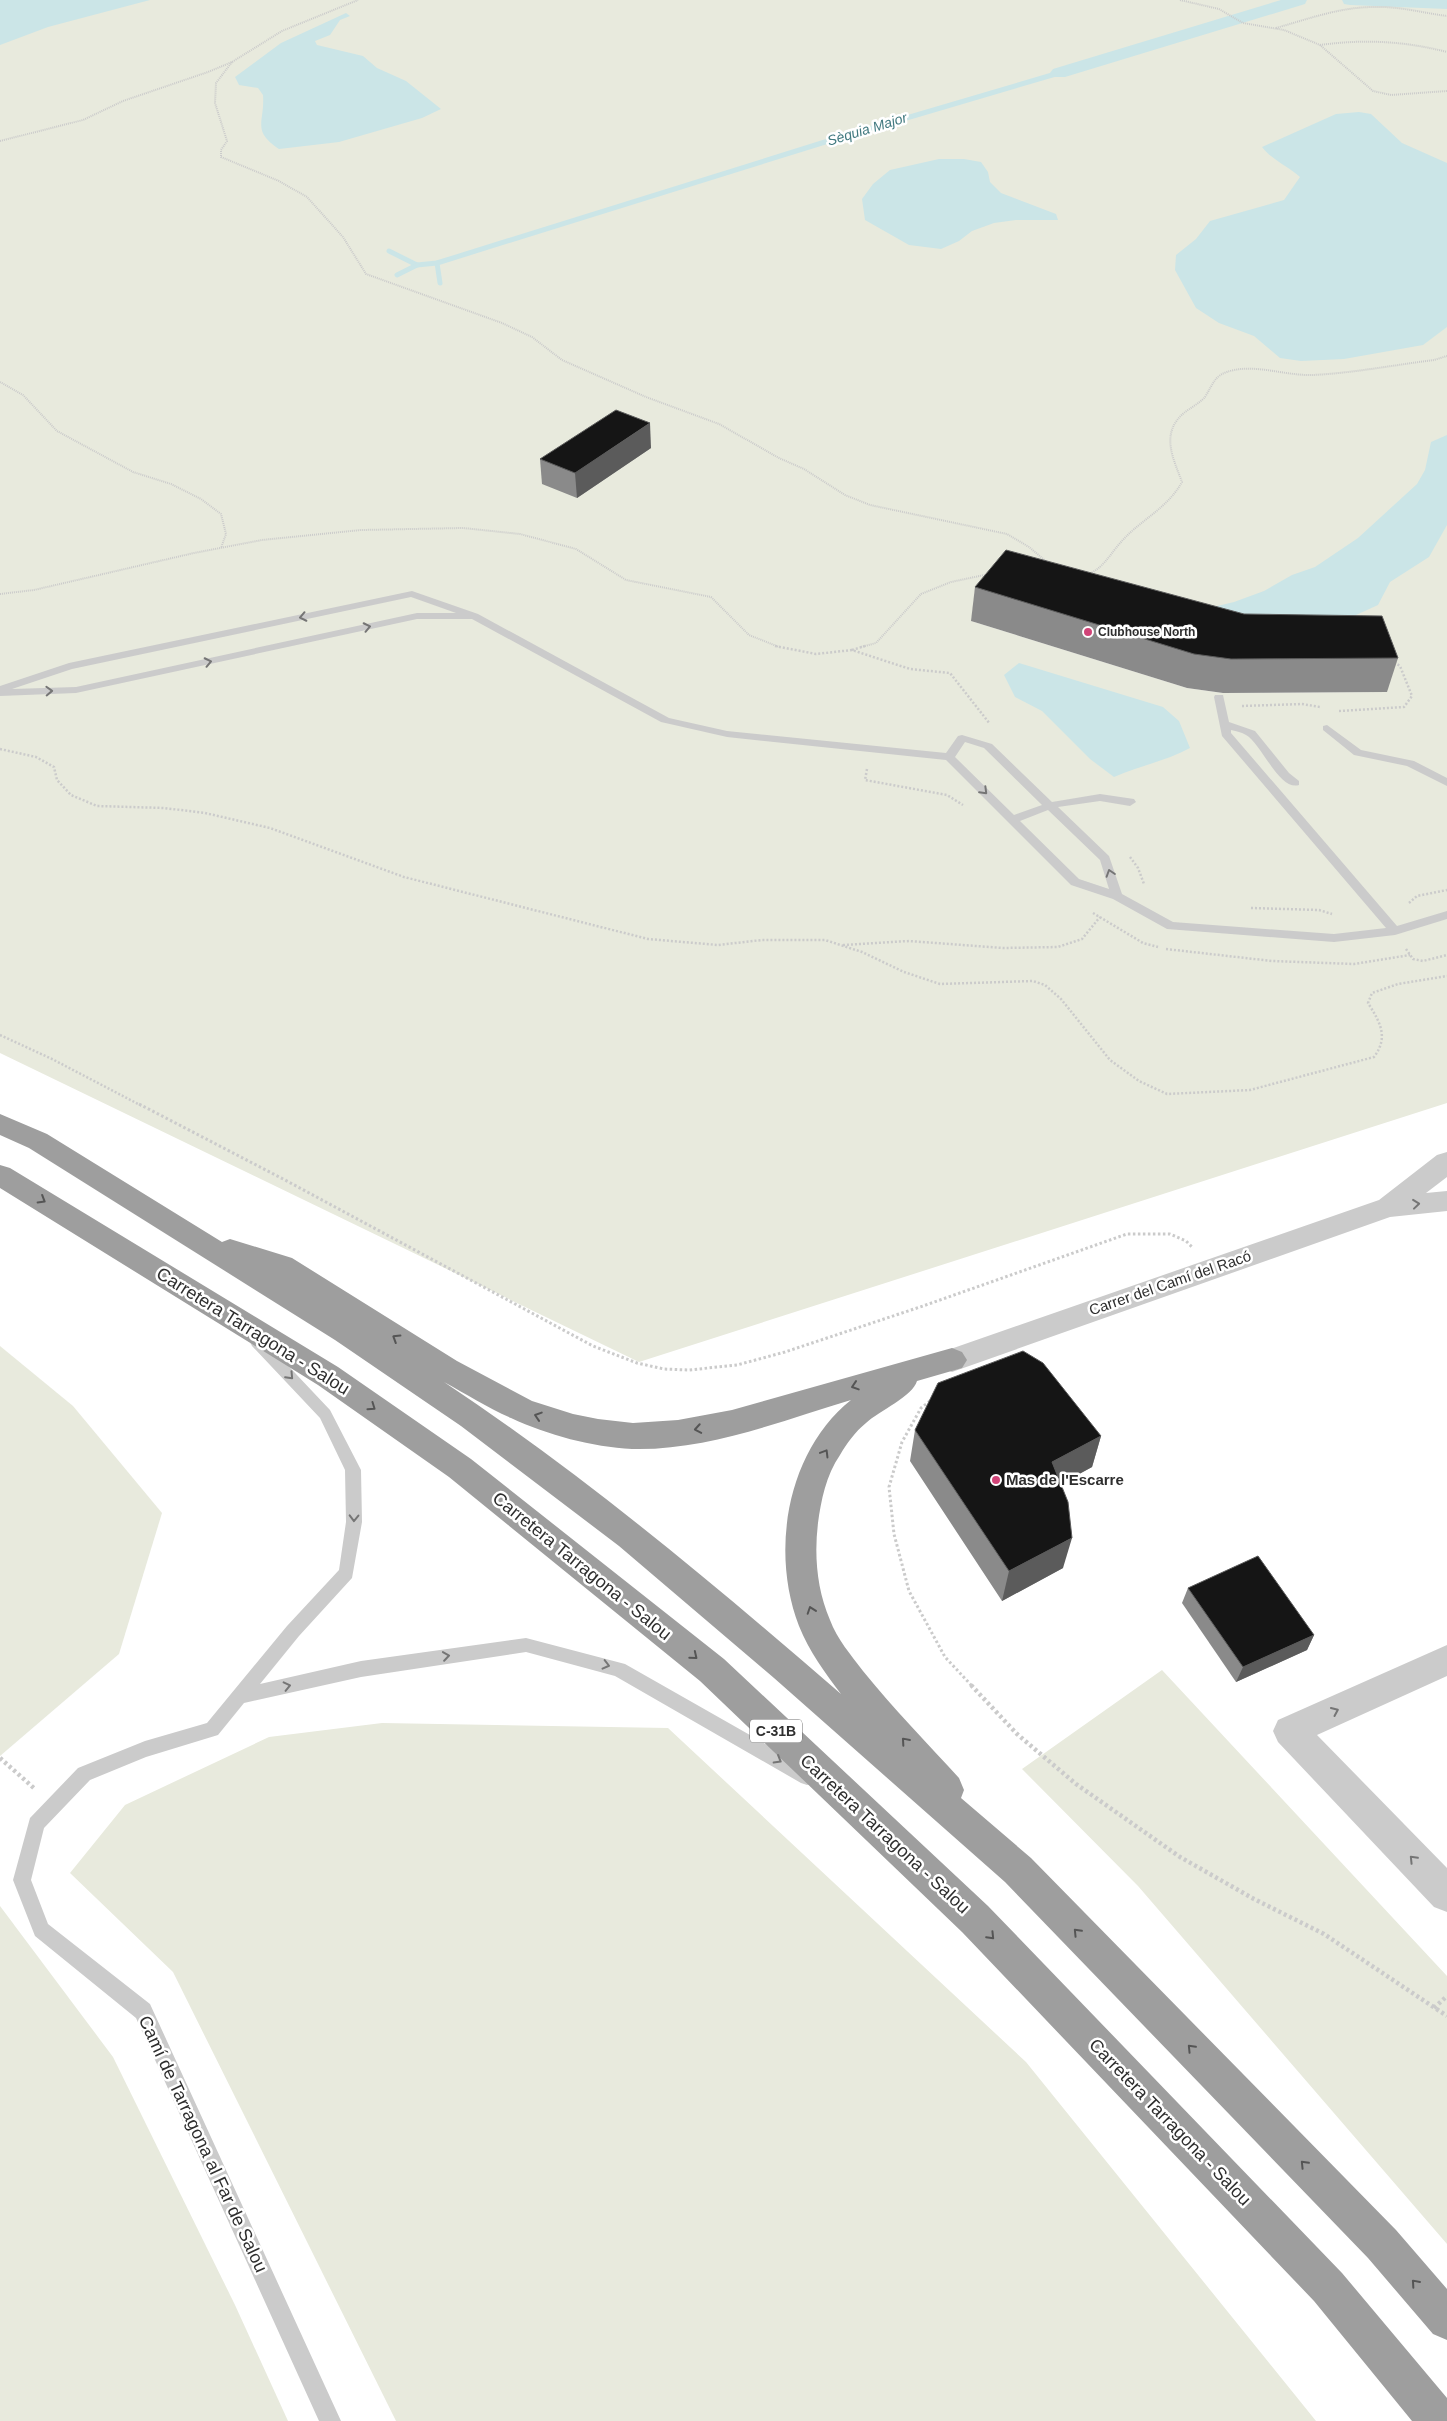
<svg xmlns="http://www.w3.org/2000/svg" width="1447" height="2421" viewBox="0 0 1447 2421" font-family="Helvetica,sans-serif">
<style>
.green{fill:#e8eadd;fill-rule:evenodd}
.water{fill:#cbe5e7}
.lines{fill:none;stroke-linecap:round;stroke-linejoin:round}
.stream{stroke:#cbe5e7;stroke-width:5}
.canal{fill:#cbe5e7;fill-rule:evenodd}
.path-far3{stroke:#cbcbcb;stroke-width:2;stroke-dasharray:1 1;stroke-linecap:butt}
.path-far2{stroke:#cbcbcb;stroke-width:2.5;stroke-dasharray:2 2;stroke-linecap:butt}
.path-far1{stroke:#cbcbcb;stroke-width:3;stroke-dasharray:2.5 2.5;stroke-linecap:butt}
.path{stroke:#cbcbcb;stroke-width:4.5;stroke-dasharray:3 3;stroke-linecap:butt}
.service{fill:#cbcbcb;fill-rule:evenodd}
.minor{fill:#cbcbcb;fill-rule:evenodd}
.trunk{fill:#9e9e9e;fill-rule:evenodd}
.wall{fill:#8a8a8a}
.shaded-wall{fill:#5b5b5b}
.building{fill:#151515;stroke:#5b5b5b}
.oneway{stroke:#757575}
.oneway2{stroke:#555}
.poi-dot{fill:#d14478;stroke:#fff;stroke-width:2}
.labels{text-anchor:middle;stroke-width:5;stroke-linejoin:round;paint-order:stroke}
.far-poi-label{font-size:12px;font-weight:bold;fill:#2e2e2e;stroke:#fff;text-anchor:start}
.far-water-label{font-size:14px;font-style:italic;fill:#427a80;stroke:#fff}
.shield{fill:#fff;stroke:#6d6d6d;stroke-width:1}
.shield-label{font-size:14px;font-weight:bold;fill:#2e2e2e}
.street-label{font-size:15px;fill:#2e2e2e;stroke:#fff}
.poi-label{font-size:15px;font-weight:bold;fill:#2e2e2e;stroke:#fff;text-anchor:start}
.near-street-label{font-size:18px;fill:#2e2e2e;stroke:#fff}
</style>
<rect width="100%" height="100%" fill="#fff"/>
<g class="green">
<path d="M0,0H1447V1103L639,1362L0,1053ZM971,621L1387,692L1223,693L1187,688Z"/>
<polygon points="0,1346 73,1406 162,1513 119,1654 0,1756"/>
<polygon points="1162,1670 1447,1976 1447,2244 1138,1886 1022,1769"/>
<polygon points="382,1723 668,1728 1026,2062 1316,2421 396,2421 173,1972 70,1873 125,1805 269,1737"/>
<polygon points="0,1906 113,2057 235,2305 288,2421 0,2421"/>
</g>
<g class="water">
<polygon points="0,0 150,0 48,27 0,45"/>
<path d="M346,13L350,16L340,20L330,35L315,41L317,45L363,56L377,68L406,81L441,109L422,118L339,142L279,149C251,130 265,123 263,95L258,88L239,85L235,77L281,43Z"/>
<path d="M1359,112L1371,114L1402,143L1447,163V327L1423,345L1344,359L1301,361L1280,358L1254,336L1219,323L1196,308L1175,270L1176,255L1196,239L1210,221L1284,200L1300,177C1288,166 1272,160 1262,147L1336,114Z"/>
<polygon points="939,159 964,159 981,162 988,172 990,182 1001,193 1056,214 1058,220 1016,220 994,223 972,231 959,241 941,249 909,245 865,220 862,199 873,184 890,170"/>
<polygon points="1447,435 1447,525 1429,557 1390,582 1378,605 1345,620 1180,615 1234,602 1264,591 1292,575 1315,567 1358,538 1417,484 1425,470 1431,442"/>
<path d="M1019,663L1163,707L1179,721L1190,748C1166,761 1139,766 1114,777L1090,759L1042,711L1015,697L1004,675Z"/>
</g>
<g class="lines">
<g class="stream">
<polyline points="389,251 417,265 437,263 825,142 1059,73"/>
<polyline points="437,263 440,283"/>
<polyline points="397,275 417,265"/>
</g>
<g class="canal">
<polygon points="1281,0 1307,0 1305,4 1065,77 1053,77 1050,73 1053,69"/>
<polygon points="1342,0 1447,0 1447,9 1350,5 1344,4"/>
</g>
<g class="path-far3">
<polyline points="1180,0 1219,9 1243,23 1284,30 1320,45 1373,91 1391,95 1447,91"/>
<path d="M1276,28C1308,19 1340,7 1374,7C1399,6 1423,13 1447,16"/>
<path d="M1320,45C1364,39 1404,41 1447,52"/>
<polyline points="232,62 216,83 215,103 227,141 221,150 221,157 279,181 307,197 343,237 366,274 502,323 532,337 562,360 646,397 719,424 779,458 804,469 845,495 870,505 1007,534 1029,547 1048,563"/>
<polyline points="0,141 83,120 123,101 208,72 232,62 282,31 358,0"/>
<polyline points="0,382 23,395 57,431 133,472 171,484 201,499 221,514 226,534 221,548"/>
<path d="M1088,574C1103,569 1110,554 1121,542C1140,520 1167,509 1182,482C1173,458 1160,433 1184,413C1190,408 1200,403 1205,397C1214,383 1214,374 1234,370C1260,365 1287,376 1313,375C1353,373 1394,365 1434,360L1447,356"/>
<polyline points="0,594 34,590 194,553 262,540 361,530 463,528 520,534 576,549 626,580 711,597 749,635 779,647"/>
<polyline points="861,647 876,643 921,594 951,582 989,574"/>
</g>
<g class="path-far2">
<polyline points="775,646 816,654 852,650 910,669 950,673 990,724"/>
<polyline points="852,650 865,646"/>
<polyline points="1242,706 1302,704 1320,707"/>
<polyline points="1339,711 1404,707 1412,696 1400,666 1394,662"/>
<path d="M0,749L36,757L54,767L57,780L71,795L97,806L164,808L205,813L270,828L404,877L648,939L718,945L762,940H825L862,952L904,972L940,984L1033,981L1045,985L1061,999L1110,1060L1139,1081L1167,1094L1250,1090L1374,1057C1389,1037 1380,1022 1368,1003L1372,993L1398,984L1447,976"/>
<polyline points="867,769 865,780 947,795 963,805"/>
<polyline points="1130,857 1138,868 1144,884"/>
<polyline points="1409,903 1417,896 1447,890"/>
<polyline points="1251,908 1319,910 1332,914"/>
<polyline points="1093,913 1143,943 1158,947"/>
<polyline points="843,945 909,941 1003,948 1058,947 1082,939 1100,917"/>
<polyline points="1166,949 1272,961 1354,964 1410,955"/>
<polyline points="1406,949 1413,959 1423,961 1447,955"/>
<polyline points="0,1035 52,1059 142,1106"/>
</g>
<g class="path-far1">
<polyline points="139,1104 285,1180 593,1346 637,1363 664,1369 689,1370 737,1365 785,1352 923,1306 1127,1234 1170,1234 1186,1241 1192,1247"/>
<polyline points="930,1401 921,1408 902,1442 889,1487 894,1534 909,1591 945,1657 972,1686"/>
</g>
<g class="path">
<polyline points="971,1685 1017,1734 1076,1784 1180,1857 1254,1899 1324,1934 1447,2016"/>
<polyline points="0,1758 35,1789"/>
<polyline points="1434,2008 1447,1996"/>
</g>
<g class="service">
<path d="M412,591L478,614L669,718L727,731L946,753L958,736L962,735L992,744L1052,802L1100,794L1134,799L1136,802L1130,806L1100,801L1058,807L1109,856L1122,894L1173,922L1334,934L1386,928L1222,736L1214,697L1215,695H1223L1229,722L1255,731L1289,773L1299,781V785C1279,791 1261,743 1246,735C1241,732 1235,731 1231,730V733L1397,926L1447,911V919L1395,935L1334,942L1167,929L1113,899L1071,885L946,760L727,737L661,722L472,619H417L76,693L0,696V686L69,663ZM411,597L456,613H417L76,687L12,689L72,669ZM965,742L984,748L1042,805L1014,815L955,757ZM1048,810L1100,860L1109,889L1079,879L1020,821Z"/>
<polygon points="1327,725 1361,750 1414,761 1447,778 1447,786 1407,766 1354,755 1323,730 1323,726"/>
<polygon points="257,1336 262,1338 330,1410 361,1470 362,1522 352,1578 299,1636 260,1684 361,1661 526,1638 625,1664 813,1771 816,1777 813,1783 807,1785 801,1783 615,1676 526,1652 361,1677 244,1703 218,1735 146,1757 90,1780 44,1828 31,1880 48,1924 150,2004 341,2421 319,2421 136,2018 35,1936 13,1880 30,1818 78,1768 145,1741 207,1723 287,1626 339,1570 346,1522 345,1470 320,1418 252,1346 250,1342 252,1338"/>
</g>
<g class="minor">
<polygon points="1447,1152 1447,1177 1426,1193 1447,1191 1447,1211 1390,1217 952,1372 942,1368 937,1360 942,1352 1379,1200 1437,1155"/>
<polygon points="1447,1645 1447,1676 1317,1735 1447,1868 1447,1912 1434,1907 1278,1742 1273,1731 1278,1720"/>
</g>
<g class="trunk">
<path d="M0,1114L47,1134L222,1242L230,1239L292,1258L457,1361L532,1401L573,1414L598,1419L633,1423L678,1420L732,1410L952,1348L962,1352L967,1360L962,1368L917,1381C913,1396 879,1411 866,1423C855,1432 847,1443 840,1455C826,1475 821,1501 818,1523C814,1556 817,1590 830,1620C837,1639 851,1655 863,1671C893,1708 927,1743 959,1778L964,1790L961,1798L1031,1858L1396,2230L1447,2289V2340L1433,2334L1368,2258L1005,1882L774,1678L619,1546L461,1426L335,1340L29,1148L0,1135ZM444,1382C466,1394 488,1408 511,1418C548,1435 592,1447 632,1449C707,1451 781,1421 851,1400C787,1451 770,1551 799,1626C809,1651 825,1673 841,1694C714,1584 584,1475 444,1382Z"/>
<polygon points="0,1165 10,1168 338,1367 471,1459 724,1659 988,1906 1342,2273 1447,2398 1447,2421 1412,2421 1314,2301 962,1932 700,1681 449,1477 318,1385 0,1188"/>
</g>
</g>
<g class="wall">
<polygon points="651,448 577,498 542,484 540,459"/>
<polygon points="975,587 1398,658 1387,692 1223,693 1187,688 971,621"/>
<polygon points="915,1430 1101,1436 1092,1467 1061,1484 1063,1568 1002,1601 910,1461"/>
<polygon points="1188,1588 1314,1635 1307,1650 1236,1682 1182,1603"/>
</g>
<g class="shaded-wall">
<polygon points="650,423 651,448 577,498 575,473"/>
<polygon points="1101,1436 1092,1467 1044,1493 1052,1462"/>
<polygon points="1072,1538 1063,1568 1002,1601 1009,1571"/>
<polygon points="1314,1635 1307,1650 1236,1682 1243,1667"/>
</g>
<g class="building">
<polygon points="616,410 650,423 575,473 540,459"/>
<polygon points="1006,550 1244,614 1382,616 1398,658 1231,659 1194,654 975,587"/>
<polygon points="1023,1351 1043,1363 1101,1436 1052,1462 1068,1502 1072,1538 1009,1571 915,1430 938,1383"/>
<polygon points="1258,1556 1314,1635 1243,1667 1188,1588"/>
</g>
<defs><path id="oneway-chevron" d="M-2-3.5L2.5 0L-2 3.5" fill="none" stroke-width="1.6" stroke-linecap="round" stroke-linejoin="round" transform="scale(1.25)"/></defs>
<g class="oneway">
<use href="#oneway-chevron" transform="translate(303 617) rotate(168)"/>
<use href="#oneway-chevron" transform="translate(367 627) rotate(-12)"/>
<use href="#oneway-chevron" transform="translate(208 662) rotate(-12)"/>
<use href="#oneway-chevron" transform="translate(49 691) rotate(-2)"/>
<use href="#oneway-chevron" transform="translate(984 791) rotate(45)"/>
<use href="#oneway-chevron" transform="translate(1110 873) rotate(-108)"/>
<use href="#oneway-chevron" transform="translate(1416 1204) rotate(-6)"/>
<use href="#oneway-chevron" transform="translate(290 1376) rotate(47)"/>
<use href="#oneway-chevron" transform="translate(354 1518) rotate(91)"/>
<use href="#oneway-chevron" transform="translate(446 1656) rotate(-8)"/>
<use href="#oneway-chevron" transform="translate(606 1665) rotate(14)"/>
<use href="#oneway-chevron" transform="translate(287 1686) rotate(-13)"/>
<use href="#oneway-chevron" transform="translate(1335 1711) rotate(-24)"/>
<use href="#oneway-chevron" transform="translate(778 1760) rotate(30)"/>
<use href="#oneway-chevron" transform="translate(1413 1859) rotate(-134)"/>
</g>
<g class="oneway2">
<use href="#oneway-chevron" transform="translate(42 1200) rotate(31)"/>
<use href="#oneway-chevron" transform="translate(396 1338) rotate(-148)"/>
<use href="#oneway-chevron" transform="translate(855 1386) rotate(162)"/>
<use href="#oneway-chevron" transform="translate(372 1407) rotate(35)"/>
<use href="#oneway-chevron" transform="translate(538 1416) rotate(-162)"/>
<use href="#oneway-chevron" transform="translate(698 1429) rotate(170)"/>
<use href="#oneway-chevron" transform="translate(825 1453) rotate(-59)"/>
<use href="#oneway-chevron" transform="translate(811 1610) rotate(-109)"/>
<use href="#oneway-chevron" transform="translate(694 1656) rotate(39)"/>
<use href="#oneway-chevron" transform="translate(905 1741) rotate(-131)"/>
<use href="#oneway-chevron" transform="translate(1077 1932) rotate(-134)"/>
<use href="#oneway-chevron" transform="translate(991 1936) rotate(46)"/>
<use href="#oneway-chevron" transform="translate(1191 2048) rotate(-134)"/>
<use href="#oneway-chevron" transform="translate(1304 2164) rotate(-134)"/>
<use href="#oneway-chevron" transform="translate(1415 2283) rotate(-131)"/>
</g>
<g class="poi-dot">
<circle cx="1088" cy="632" r="5"/>
<circle cx="996" cy="1480" r="5"/>
</g>
<g class="labels">
<g class="far-poi-label">
<text x="1098" y="636">Clubhouse North</text>
</g>
<g class="far-water-label">
<text transform="translate(867 129) rotate(-17)" y="5">Sèquia Major</text>
</g>
<rect class="shield" x="750" y="1719.5" width="52" height="23" rx="4"/>
<g class="shield-label">
<text x="776" y="1736">C-31B</text>
</g>
<g class="street-label">
<text transform="translate(1170 1283) rotate(-19)" y="5">Carrer del Camí del Racó</text>
</g>
<g class="poi-label">
<text x="1006" y="1485">Mas de l'Escarre</text>
</g>
<g class="near-street-label">
<text transform="translate(253 1331) rotate(32)" y="6">Carretera Tarragona - Salou</text>
<text transform="translate(582 1566) rotate(39)" y="6">Carretera Tarragona - Salou</text>
<text transform="translate(885 1834) rotate(43)" y="6">Carretera Tarragona - Salou</text>
<text transform="translate(1170 2122) rotate(46)" y="6">Carretera Tarragona - Salou</text>
<text transform="translate(203 2144) rotate(65)" y="6">Camí de Tarragona al Far de Salou</text>
</g>
</g>
</svg>
